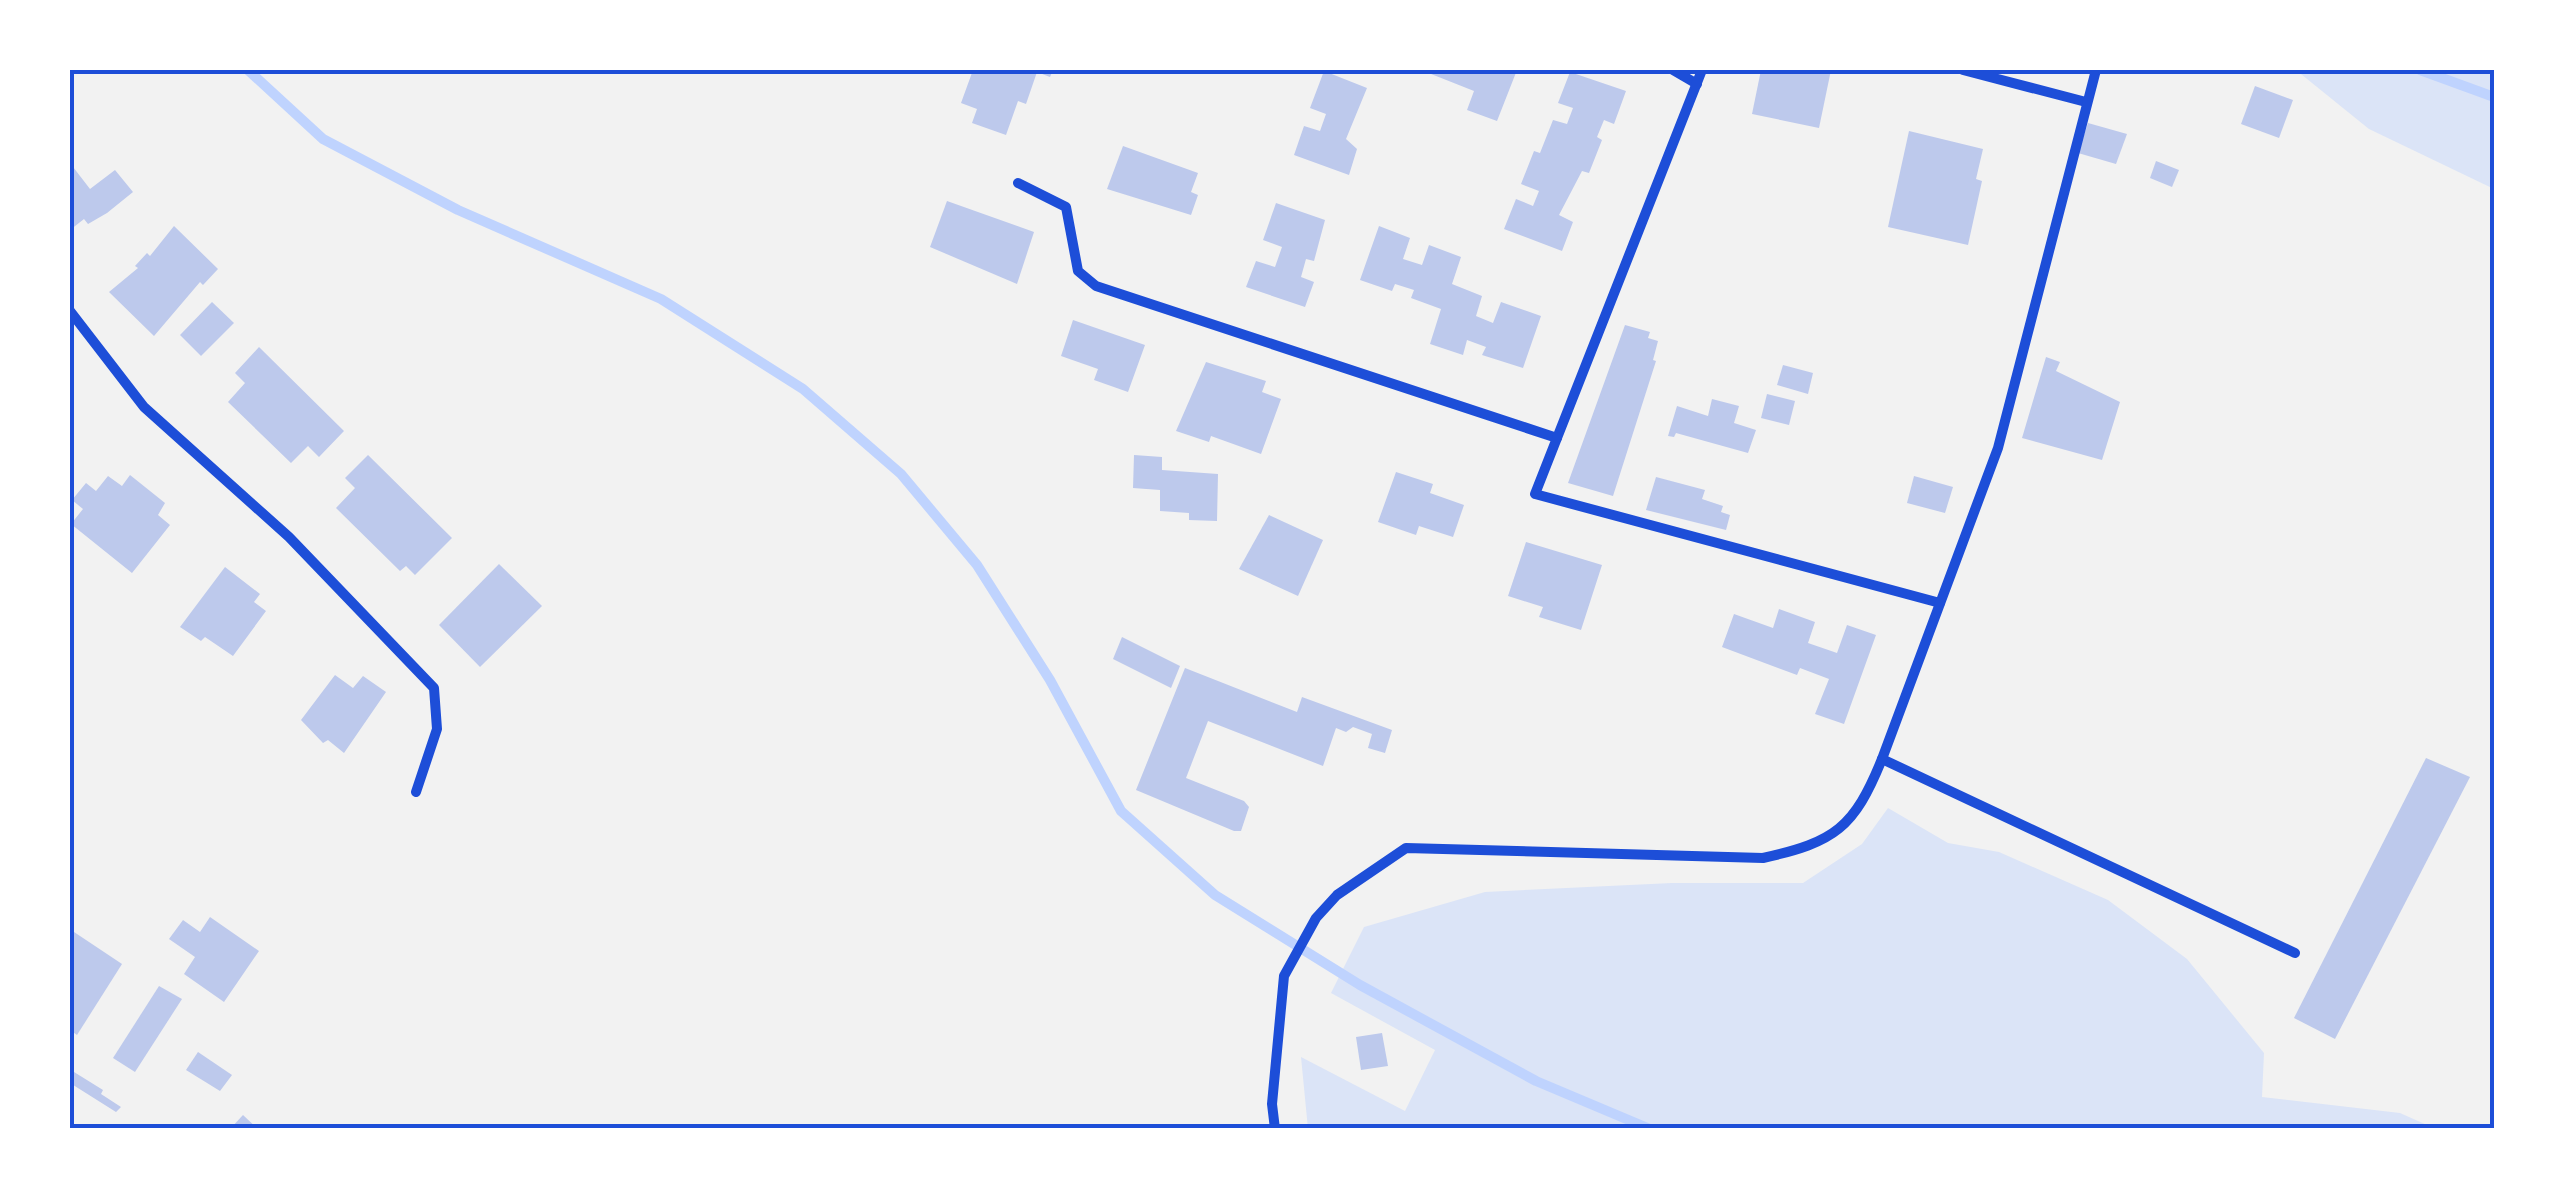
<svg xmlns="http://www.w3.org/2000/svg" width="2564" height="1199" viewBox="0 0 2564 1199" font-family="Montserrat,sans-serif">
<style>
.green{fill:#dbe4f7}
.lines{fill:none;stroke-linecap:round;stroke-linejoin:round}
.stream{stroke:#bfd3fe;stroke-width:10}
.building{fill:#bdc9ec}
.minor{stroke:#1d4ed8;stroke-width:10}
.neatline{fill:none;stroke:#1d4ed8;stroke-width:4}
</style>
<rect width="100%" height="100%" fill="#f2f2f2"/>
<g class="green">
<polygon points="2296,70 2494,70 2494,189 2369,129"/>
<polygon points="1888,808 1948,843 1999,852 2108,900 2187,959 2264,1053 2262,1097 2400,1113 2436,1129 1308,1129 1301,1057 1405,1111 1435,1050 1331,993 1364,927 1485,892 1672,883 1803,883 1862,844"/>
</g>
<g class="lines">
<g class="stream">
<polyline points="248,70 323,139 458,210 661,299 803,389 901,474 977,565 1050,680 1121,811 1215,895 1360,985 1536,1081 1650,1129"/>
<polyline points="2420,70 2494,97"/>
</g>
</g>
<g class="building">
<polygon points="973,70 981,72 1053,70 1050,77 1037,72 1026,104 1018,101 1006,135 972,123 977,109 961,103"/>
<polygon points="1421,70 1517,70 1497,121 1467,110 1474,91"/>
<polygon points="1761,70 1831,70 1819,128 1752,114"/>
<polygon points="1324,71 1367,88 1346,139 1357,149 1349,175 1294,155 1304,126 1320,131 1326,114 1310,108"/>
<polygon points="1570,72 1626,91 1614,124 1604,120 1597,137 1602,140 1589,173 1582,171 1559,215 1573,222 1562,251 1504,229 1516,199 1533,206 1539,191 1521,184 1534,151 1540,153 1553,120 1567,124 1573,108 1558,103"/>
<polygon points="2255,86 2293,100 2279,138 2241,124"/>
<polygon points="2088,123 2127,134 2116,164 2078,153"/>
<polygon points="1909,131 1983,149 1976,179 1982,181 1968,245 1888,227"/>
<polygon points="1123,146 1198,173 1191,192 1198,195 1191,215 1107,189"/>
<polygon points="2156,161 2179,170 2172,187 2150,178"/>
<polygon points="70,163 90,189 115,170 133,192 107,213 88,224 84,219 70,230"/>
<polygon points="947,201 1034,232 1017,284 930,247"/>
<polygon points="1276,203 1325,220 1314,261 1306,259 1301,277 1314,282 1305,307 1246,287 1256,261 1275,267 1282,247 1263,240"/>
<polygon points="174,226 218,269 203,285 200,282 154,336 109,292 138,268 135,266 147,253 150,256"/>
<polygon points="1379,226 1410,238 1403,259 1422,265 1429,245 1461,257 1452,284 1482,296 1476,316 1493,323 1501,302 1541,316 1523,368 1482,355 1486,347 1467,340 1463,355 1430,344 1441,309 1411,298 1414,290 1395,284 1392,291 1360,280"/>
<polygon points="212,302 234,323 201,356 180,335"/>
<polygon points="1073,320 1145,345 1128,392 1094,380 1098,369 1061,356"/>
<polygon points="1625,325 1650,332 1648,338 1658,341 1653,360 1656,361 1613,496 1568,483"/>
<polygon points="259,347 344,431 319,457 308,446 291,463 228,402 245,383 235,373"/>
<polygon points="2046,357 2060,362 2056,371 2120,402 2102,460 2022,438"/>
<polygon points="1206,362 1266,381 1262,392 1281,399 1261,454 1211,436 1209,442 1176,431"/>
<polygon points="1783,365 1813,373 1808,394 1777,385"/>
<polygon points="1767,394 1795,401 1789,425 1761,418"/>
<polygon points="1712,399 1739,406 1734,423 1756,430 1748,453 1676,433 1674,437 1668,436 1677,406 1708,416"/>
<polygon points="368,455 452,538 415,575 406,566 400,571 336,508 355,488 345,478"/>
<polygon points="1134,455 1162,457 1162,470 1218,474 1217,521 1189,520 1189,513 1160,511 1160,490 1133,488"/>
<polygon points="1396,472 1433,484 1430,493 1464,505 1453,537 1419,526 1416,535 1378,522"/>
<polygon points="130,475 165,503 158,515 170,525 132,573 71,524 83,509 72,500 86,483 96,491 108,476 122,486"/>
<polygon points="1914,476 1953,487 1945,513 1907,503"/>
<polygon points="1656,477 1705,490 1702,499 1723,506 1721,512 1730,515 1726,530 1646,510"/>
<polygon points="1269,515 1323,540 1298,596 1239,569"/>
<polygon points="1526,542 1602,565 1581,630 1539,617 1543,607 1508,596"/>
<polygon points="499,564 542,606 480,667 439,625"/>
<polygon points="225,567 260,594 254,602 266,611 233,656 205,637 201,641 180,627"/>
<polygon points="1779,609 1815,622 1808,643 1837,653 1847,625 1876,635 1844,724 1815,714 1829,679 1800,668 1797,675 1722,647 1734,614 1773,628"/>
<polygon points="1122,637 1180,666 1171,688 1113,659"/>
<polygon points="1185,668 1297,712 1302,697 1392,730 1385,753 1368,748 1372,734 1353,727 1346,732 1336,728 1323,766 1208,721 1186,778 1244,801 1249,807 1241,831 1234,831 1136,790"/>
<polygon points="335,675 353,688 363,676 386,692 344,753 328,740 323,743 301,720"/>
<polygon points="2426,758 2470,777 2335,1039 2294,1018"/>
<polygon points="210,917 259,951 224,1002 184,974 195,957 169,939 183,920 200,932"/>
<polygon points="74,932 122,964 77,1035 70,1030 70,938"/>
<polygon points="159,986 182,999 135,1072 113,1058"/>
<polygon points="1382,1033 1388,1066 1361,1070 1356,1037"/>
<polygon points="198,1052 232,1075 220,1091 186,1070"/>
<polygon points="74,1072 103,1090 101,1094 121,1107 116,1112 70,1083"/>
<polygon points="243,1115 258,1129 230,1129"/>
</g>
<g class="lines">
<g class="minor">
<polyline points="1673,70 1697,84"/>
<polyline points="1963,70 2086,102"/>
<polyline points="1018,183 1066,207 1078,271 1096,286 1557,438 1535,494 1940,603"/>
<polyline points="70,311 144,407 289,537 434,688 437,729 416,792"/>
<polyline points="1557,438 1702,70"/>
<polyline points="1882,759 2295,953"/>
<path d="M1275,1129L1272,1104L1284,976L1316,918L1337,895L1406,848L1763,858C1835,842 1854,828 1882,759L1998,448L2096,70"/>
</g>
</g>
<rect width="2564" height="1199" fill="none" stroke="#ffffff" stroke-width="145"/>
<rect x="72" y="72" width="2420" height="1054" class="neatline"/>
</svg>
